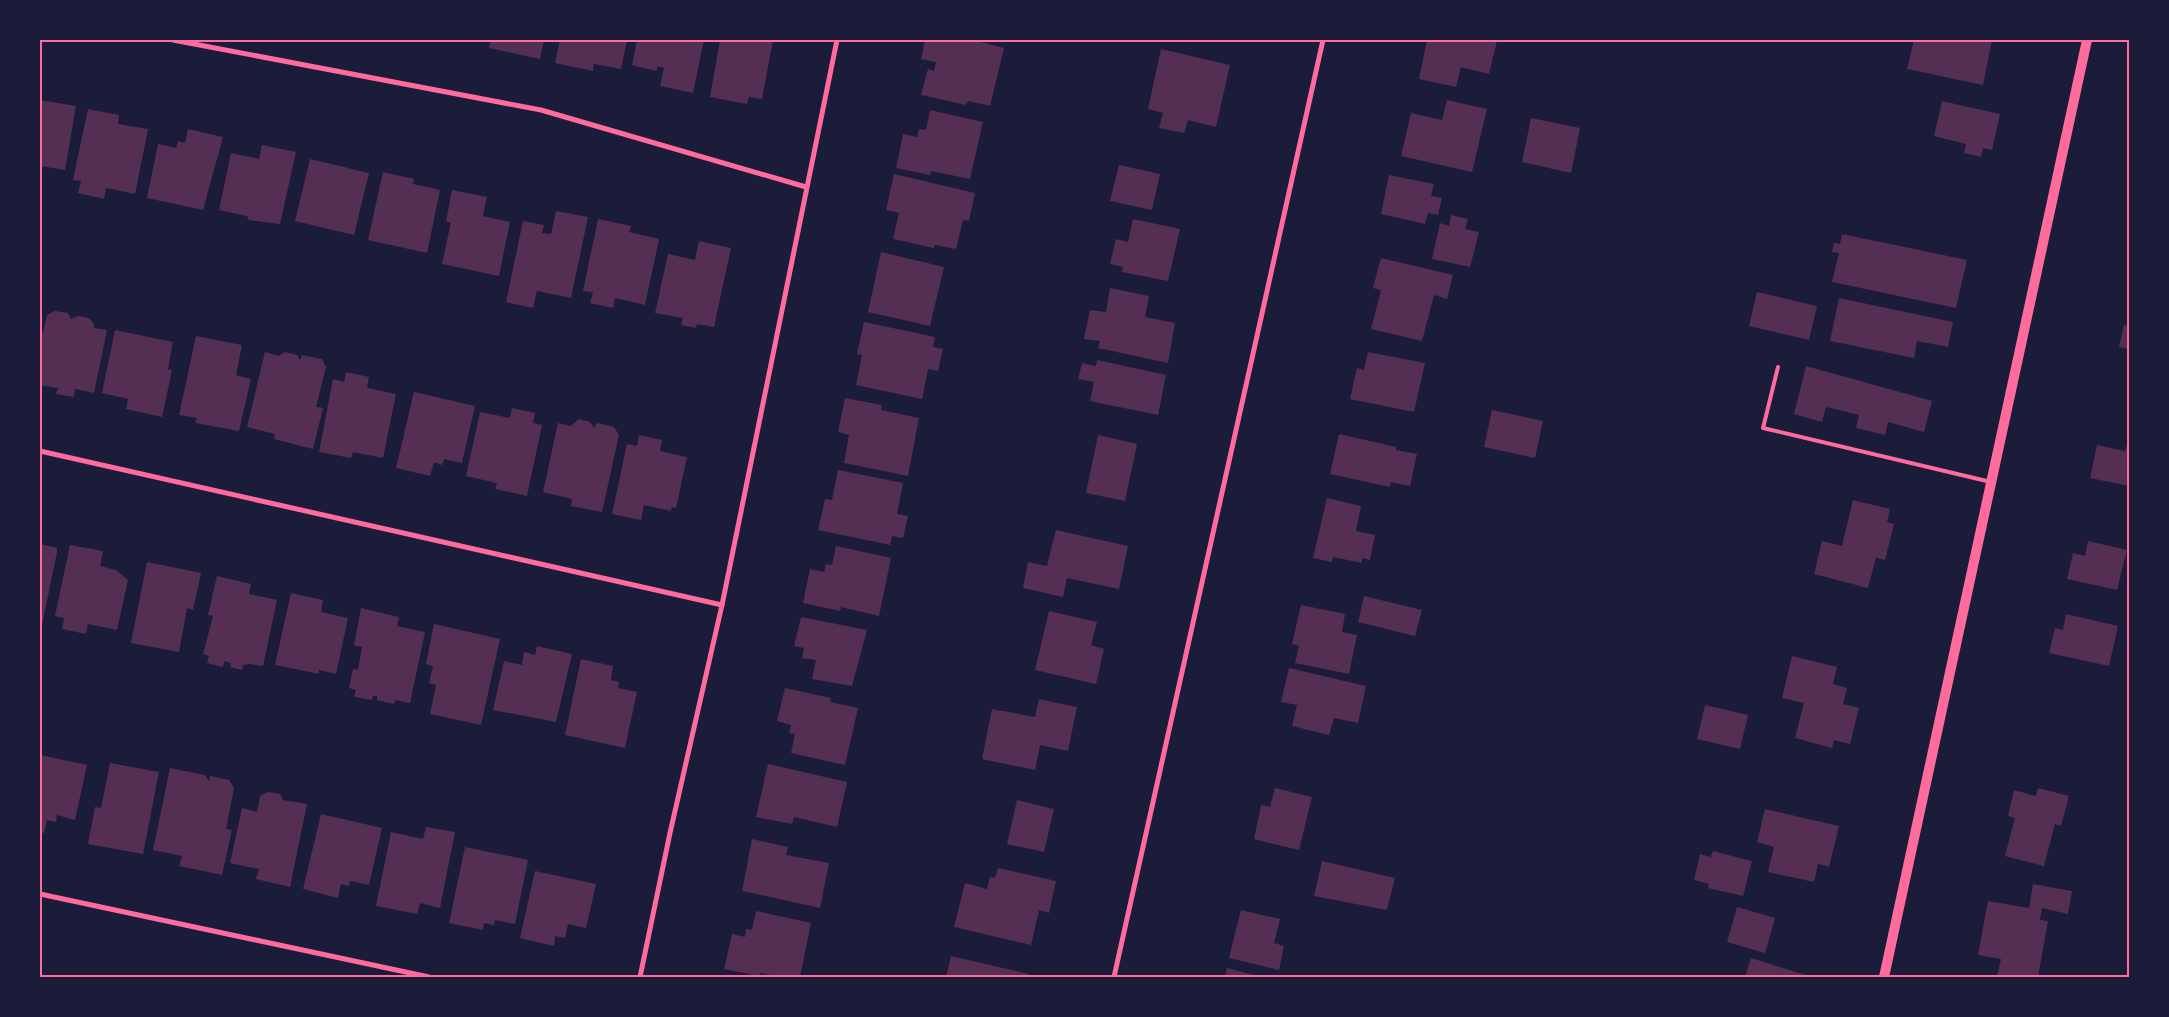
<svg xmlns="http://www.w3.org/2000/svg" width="2169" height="1017" viewBox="0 0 2169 1017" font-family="'Work Sans',sans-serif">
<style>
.building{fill:#542f53}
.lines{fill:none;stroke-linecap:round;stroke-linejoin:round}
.service{stroke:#ff6b9d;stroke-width:4}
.minor{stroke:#ff6b9d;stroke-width:5}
.secondary{stroke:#ff6b9d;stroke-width:10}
.neatline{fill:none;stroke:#ff6b9d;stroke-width:2}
</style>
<rect width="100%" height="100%" fill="#1b1b3a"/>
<g class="building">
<polygon points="491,40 544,40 540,59 489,48"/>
<polygon points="560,40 627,40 621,69 594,64 593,71 555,63"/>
<polygon points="637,40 704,40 693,93 660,86 664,68 658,66 656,71 632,65"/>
<polygon points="720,40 773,40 762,99 749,97 747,104 710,97"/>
<polygon points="925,40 973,40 1004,48 990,106 968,101 966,105 921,95 928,69 934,71 936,62 921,59"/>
<polygon points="1427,40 1497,41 1489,74 1461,67 1456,87 1419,79"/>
<polygon points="1914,40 1992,40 1983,85 1907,69"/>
<polygon points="1161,49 1230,65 1216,127 1188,120 1184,133 1159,128 1163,113 1148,109"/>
<polygon points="40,100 76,106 65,170 40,166"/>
<polygon points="1447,100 1487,109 1472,172 1401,156 1411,113 1442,120"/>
<polygon points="1942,101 2000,114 1992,150 1983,148 1981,157 1964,153 1966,144 1934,136"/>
<polygon points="88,109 119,115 118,124 148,129 135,194 106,188 104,199 78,193 81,181 73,180"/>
<polygon points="930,110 983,122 970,179 931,171 930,175 896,168 903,134 917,137 919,129 926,130"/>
<polygon points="1531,118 1580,128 1571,173 1522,162"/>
<polygon points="188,129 223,137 203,210 147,198 158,144 176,148 178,141 185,143"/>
<polygon points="262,145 296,152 280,224 249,220 247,216 219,210 231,153 259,159"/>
<polygon points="310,159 369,173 354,235 295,221"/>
<polygon points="1119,165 1160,174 1152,210 1110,201"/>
<polygon points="383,172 414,179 413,184 440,190 427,253 368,240"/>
<polygon points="894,174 975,193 969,221 963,220 956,249 935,245 934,248 893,239 899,213 886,210"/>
<polygon points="1389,175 1434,184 1431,196 1442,198 1438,215 1428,213 1425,224 1381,214"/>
<polygon points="452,190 487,197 483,216 510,222 499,276 442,264 451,222 446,222"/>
<polygon points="556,211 588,217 571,298 537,291 533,308 506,302 523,221 544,225 542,233 551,234"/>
<polygon points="1451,215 1468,219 1465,229 1479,232 1470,267 1432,259 1440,223 1449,226"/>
<polygon points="598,219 631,226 629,232 659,239 645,305 615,298 613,308 590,303 593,292 583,291"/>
<polygon points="1133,219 1180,229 1168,281 1122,272 1123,267 1110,264 1116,239 1128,242"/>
<polygon points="1842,234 1967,260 1956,308 1832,282 1839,253 1832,252 1834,243 1840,244"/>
<polygon points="699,241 731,248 714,327 697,324 696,328 681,325 683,318 655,313 668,254 695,260"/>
<polygon points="881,252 944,267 930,326 868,312"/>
<polygon points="1381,258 1453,275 1447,299 1434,295 1422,341 1371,329 1381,290 1373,288"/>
<polygon points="1110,288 1149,296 1145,317 1175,323 1168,363 1098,348 1100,341 1084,339 1090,310 1106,312"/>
<polygon points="1757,292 1817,306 1809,340 1749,326"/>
<polygon points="1839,298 1953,322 1948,347 1917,341 1914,358 1830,341"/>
<polygon points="55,311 68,313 71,319 78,316 89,318 94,324 94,328 107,330 94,393 75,389 74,397 56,394 58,388 40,385 40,332 43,332 47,315"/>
<polygon points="864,322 935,337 933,347 943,349 938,371 928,369 922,399 856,385 862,355 857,354"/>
<polygon points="2124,325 2129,326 2129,349 2119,347"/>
<polygon points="115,330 173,342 168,369 172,370 162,417 126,409 128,399 102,393"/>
<polygon points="196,336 242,345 236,375 251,379 239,431 195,423 197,418 179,415"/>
<polygon points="265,352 279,356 285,352 297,355 300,360 302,355 322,359 326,367 316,407 323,408 313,449 274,439 275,434 247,427"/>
<polygon points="1368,352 1425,363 1414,412 1350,399 1357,368 1364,370"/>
<polygon points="1097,360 1166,375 1158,415 1090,401 1094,382 1078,379 1082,363 1096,366"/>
<polygon points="1806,366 1932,401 1924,432 1888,422 1885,435 1856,428 1859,415 1826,407 1822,422 1794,414"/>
<polygon points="346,372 369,377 367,388 396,394 383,458 353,452 351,458 319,452 333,379 344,382"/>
<polygon points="414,392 475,406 462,463 444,459 442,465 434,462 430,476 396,468"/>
<polygon points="845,398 882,405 881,410 919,418 908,476 844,463 849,435 838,432"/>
<polygon points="512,408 535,413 533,423 542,425 527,496 495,489 497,483 466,476 480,412 510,418"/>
<polygon points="1492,410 1543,421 1535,458 1484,447"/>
<polygon points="579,419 590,422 594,428 597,423 614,427 619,435 602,512 571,506 572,499 543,492 558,423 571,426"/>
<polygon points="1339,434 1396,447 1396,450 1417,454 1410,486 1391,482 1390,487 1330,474"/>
<polygon points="639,435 662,440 660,451 687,457 676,508 672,507 671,511 644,505 641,520 612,514 627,444 637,446"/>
<polygon points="1098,435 1137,444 1125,501 1086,493"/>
<polygon points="2129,437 2129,486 2090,478 2097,445 2125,451"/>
<polygon points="838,470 903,483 897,514 908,516 903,538 892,536 890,545 818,530 825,499 832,500"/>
<polygon points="1327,498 1361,506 1356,531 1375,535 1370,560 1362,558 1362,563 1333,557 1332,562 1313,558"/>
<polygon points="1853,500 1890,509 1887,522 1894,524 1885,560 1876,558 1868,588 1814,574 1822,541 1842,546"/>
<polygon points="1056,530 1128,546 1119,589 1067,578 1063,597 1023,588 1028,562 1047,566"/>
<polygon points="2088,541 2127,550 2117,590 2067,579 2073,553 2085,556"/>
<polygon points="40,544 57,548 57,552 41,630"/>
<polygon points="70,545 103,551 100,566 116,570 128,580 117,630 88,624 86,634 62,629 64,618 55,616"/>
<polygon points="836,546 891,558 879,616 841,607 840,611 803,603 810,569 824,572 826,564 832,565"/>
<polygon points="147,562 201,573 193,610 187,608 179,652 131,643"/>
<polygon points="217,576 251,584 249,594 277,600 263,666 249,664 243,665 242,670 230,667 231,663 224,661 223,667 207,663 209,656 203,654 213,616 208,615"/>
<polygon points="291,593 323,600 321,612 348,618 336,674 319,670 319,674 275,665"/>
<polygon points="1364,596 1422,610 1415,636 1358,622"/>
<polygon points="1301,605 1345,614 1342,632 1357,635 1349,674 1295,663 1299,646 1292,644"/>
<polygon points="361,608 399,617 397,626 425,632 410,703 395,700 394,704 377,700 377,696 373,696 372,700 354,697 356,690 349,688 353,669 358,670 362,647 354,645"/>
<polygon points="1049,611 1097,622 1091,645 1104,649 1096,684 1035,670"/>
<polygon points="2066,614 2118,626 2109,666 2049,653 2055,628 2063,630"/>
<polygon points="801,617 867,630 852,686 812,679 816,660 802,658 804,648 794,646"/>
<polygon points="434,624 500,639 481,725 430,714 436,685 429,683 433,666 426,664"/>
<polygon points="537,646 572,654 556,722 493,710 504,661 522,665 524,652 535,655"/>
<polygon points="1792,656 1837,667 1833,684 1847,688 1843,704 1859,708 1850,744 1834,740 1832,748 1795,738 1804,703 1782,698"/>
<polygon points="581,659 613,666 611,680 619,682 618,688 637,692 625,748 565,735"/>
<polygon points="1289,668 1366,686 1358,723 1334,718 1329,735 1292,726 1297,705 1281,702"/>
<polygon points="785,688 831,698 830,702 858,708 845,765 791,753 795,734 789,733 791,725 777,721"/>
<polygon points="1039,699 1077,707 1068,751 1040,745 1035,770 982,759 992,709 1035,717"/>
<polygon points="1705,705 1748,715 1740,749 1697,739"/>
<polygon points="40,755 87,765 75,820 57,815 56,822 47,820 44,833 40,832"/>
<polygon points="110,763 159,772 143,854 88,844 95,807 101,808"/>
<polygon points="768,764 847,782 837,827 794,817 792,824 756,817"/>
<polygon points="170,768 205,775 209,781 210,776 229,780 234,788 226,829 232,830 222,875 179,866 182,856 153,850"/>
<polygon points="1275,788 1312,797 1299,850 1254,839 1261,805 1270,807"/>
<polygon points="2038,788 2069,796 2061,826 2055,824 2044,866 2005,856 2015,818 2008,816 2014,790 2036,796"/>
<polygon points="268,792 280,794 283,800 307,804 290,887 256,879 259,869 230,863 242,808 257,812 260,796"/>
<polygon points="1017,800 1054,809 1044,852 1007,844"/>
<polygon points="1765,809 1839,826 1829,867 1818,864 1814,882 1768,872 1774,847 1757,842"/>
<polygon points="321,814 382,828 369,885 350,881 349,886 341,884 338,898 303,889"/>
<polygon points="426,827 455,832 440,908 420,903 417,914 376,906 391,832 423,839"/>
<polygon points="752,839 788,847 786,855 829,863 820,908 742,891"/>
<polygon points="465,847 528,860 515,924 495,920 494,925 484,923 483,930 449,923"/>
<polygon points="1713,851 1752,861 1743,896 1708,888 1709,884 1694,880 1700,854 1711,857"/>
<polygon points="1322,861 1395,878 1387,910 1314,896"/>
<polygon points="998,868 1056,881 1049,913 1039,910 1031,945 954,927 965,883 987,889 990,877 995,878"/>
<polygon points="535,871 596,884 586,928 568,924 565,938 555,936 554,946 520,938"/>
<polygon points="2033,884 2072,891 2068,914 2042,908 2040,920 2048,921 2038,977 1997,977 2001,959 1978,955 1988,901 2029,908"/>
<polygon points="1737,907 1775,918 1765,953 1727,942"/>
<polygon points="1241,910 1280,919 1274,943 1284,946 1279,970 1229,958"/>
<polygon points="756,911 811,923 800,977 782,977 760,973 759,976 724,969 732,934 745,937 746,929 752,930"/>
<polygon points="951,956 1029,974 1028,977 946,977"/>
<polygon points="1751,958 1812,977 1745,977"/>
<polygon points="1227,968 1258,976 1258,977 1225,977"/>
</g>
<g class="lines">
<polyline class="service" points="1778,367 1763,428 1991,482"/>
<g class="minor">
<polyline points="173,40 541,110 806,187"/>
<polyline points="40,451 722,605"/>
<polyline points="40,894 429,977"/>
<polyline points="640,977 670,833 722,605 837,40"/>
<polyline points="1114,977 1323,40"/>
</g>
<polyline class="secondary" points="1884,977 2087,40"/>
</g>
<rect width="2169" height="1017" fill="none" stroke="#1b1b3a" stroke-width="82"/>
<rect x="41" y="41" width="2087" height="935" class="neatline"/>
</svg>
